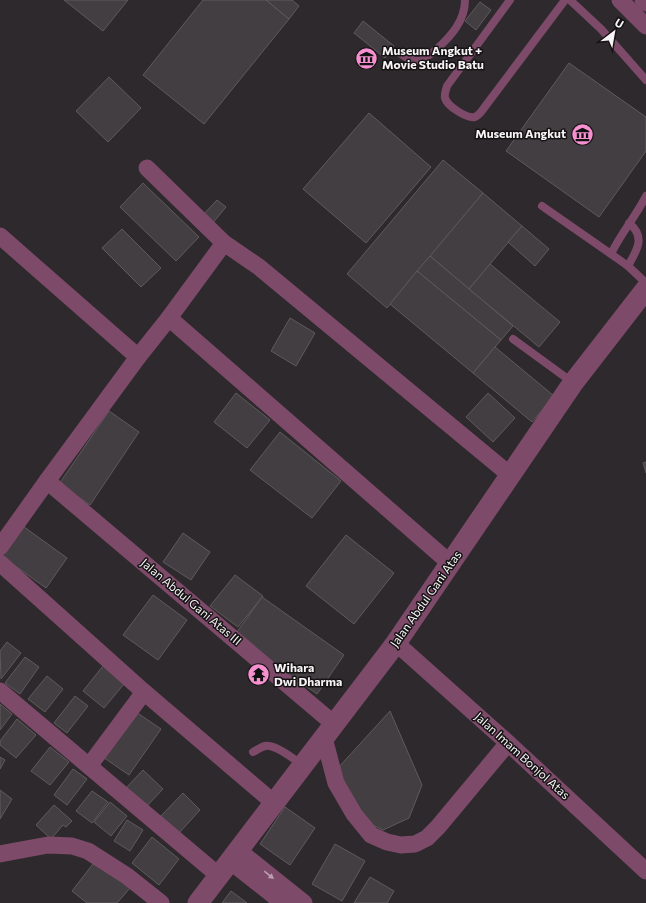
<svg xmlns="http://www.w3.org/2000/svg" width="646" height="903" viewBox="0 0 646 903" font-family="Commissioner,sans-serif">
<style>
.building{fill:#433e41;stroke:#605a5d}
.lines{fill:none;stroke-linecap:round;stroke-linejoin:round}
.service{stroke:#7e4a6a;stroke-width:8}
.minor{stroke:#7e4a6a;stroke-width:17}
.tertiary{stroke:#7e4a6a;stroke-width:21}
.oneway{fill:#ba9fb0}
.labels{text-anchor:middle;stroke-width:3;stroke-linejoin:round;paint-order:stroke}
.poi-label{font-size:12px;font-weight:bold;fill:#f7f4f6;stroke:#151314;text-anchor:start}
.street-label{font-size:12px;fill:#f7f4f6;stroke:#151314}
</style>
<rect width="100%" height="100%" fill="#2e292c"/>
<g class="building">
<polygon points="64,0 128,0 103,31"/>
<polygon points="203,0 266,0 289,19 204,124 143,75"/>
<polygon points="266,0 292,0 299,6 289,19"/>
<polygon points="480,2 491,10 476,30 465,21"/>
<polygon points="363,21 394,46 385,58 354,33"/>
<polygon points="569,63 646,117 646,151 599,217 506,151"/>
<polygon points="109,77 141,108 108,142 76,111"/>
<polygon points="369,113 431,167 366,243 303,189"/>
<polygon points="443,160 483,193 387,308 347,274"/>
<polygon points="143,183 199,237 176,261 120,207"/>
<polygon points="483,193 522,226 469,289 430,256"/>
<polygon points="217,200 226,207 211,225 201,217"/>
<polygon points="522,226 549,249 535,266 508,242"/>
<polygon points="122,229 161,268 141,287 102,248"/>
<polygon points="430,256 513,326 501,340 417,271"/>
<polygon points="490,264 560,322 539,347 469,289"/>
<polygon points="417,271 501,340 473,373 390,304"/>
<polygon points="290,318 315,333 296,366 271,351"/>
<polygon points="495,347 554,396 532,422 473,373"/>
<polygon points="236,393 270,420 247,448 214,422"/>
<polygon points="488,393 515,418 493,442 466,417"/>
<polygon points="109,411 139,432 90,505 59,484"/>
<polygon points="280,432 341,481 312,518 250,470"/>
<polygon points="646,462 646,473 643,463"/>
<polygon points="20,524 67,558 46,588 0,555"/>
<polygon points="183,533 210,552 191,580 163,562"/>
<polygon points="346,535 394,573 354,624 306,586"/>
<polygon points="235,575 263,596 238,627 210,606"/>
<polygon points="153,595 187,620 158,660 123,635"/>
<polygon points="262,597 344,655 317,694 234,636"/>
<polygon points="7,642 21,653 1,679 0,651"/>
<polygon points="25,657 39,667 20,694 5,683"/>
<polygon points="103,666 124,684 104,708 83,691"/>
<polygon points="47,676 63,689 45,712 28,699"/>
<polygon points="75,696 88,706 67,733 54,723"/>
<polygon points="0,704 12,714 0,730"/>
<polygon points="133,710 161,729 129,775 100,755"/>
<polygon points="390,711 422,785 409,818 383,830 360,819 338,768"/>
<polygon points="17,719 36,735 16,758 0,745 0,741"/>
<polygon points="50,747 69,762 50,785 31,771"/>
<polygon points="0,757 5,760 0,769"/>
<polygon points="73,769 87,779 67,805 54,795"/>
<polygon points="143,770 163,789 146,807 126,788"/>
<polygon points="0,790 12,799 0,819"/>
<polygon points="92,791 108,802 92,823 76,811"/>
<polygon points="183,793 200,810 179,833 161,816"/>
<polygon points="110,802 127,816 111,836 94,822"/>
<polygon points="54,805 72,821 66,827 63,825 51,839 36,825"/>
<polygon points="285,807 315,828 290,865 260,844"/>
<polygon points="127,820 143,830 130,851 114,841"/>
<polygon points="152,837 179,859 159,885 132,863"/>
<polygon points="335,844 365,861 342,901 312,884"/>
<polygon points="96,860 130,888 117,903 87,903 72,891"/>
<polygon points="370,877 394,891 387,903 354,903"/>
<polygon points="231,891 247,903 222,903"/>
</g>
<g class="lines">
<g class="service">
<path d="M510,0L447,86C446,90 444,94 445,98C447,106 467,119 475,117C479,115 482,111 484,108L565,0"/>
<polyline points="570,0 601,29 646,80"/>
<path d="M398,52C404,56 413,63 421,60C426,58 432,53 436,50C451,36 465,21 465,0"/>
<path d="M646,196C636,216 621,233 611,254L628,266L646,283"/>
<polyline points="542,206 611,254"/>
<path d="M628,266C637,250 646,237 629,223"/>
<polyline points="513,339 572,382"/>
<path d="M253,752C257,750 261,747 265,746C275,744 294,759 302,765"/>
</g>
<g class="minor">
<polyline points="620,0 646,26"/>
<polyline points="643,0 646,3"/>
<polyline points="147,168 224,243 259,267 510,475"/>
<polyline points="0,236 138,357"/>
<polyline points="169,318 451,564"/>
<polyline points="47,481 334,724"/>
<polyline points="0,547 47,481 138,357 169,318 224,243"/>
<polyline points="0,563 144,692 274,803"/>
<polyline points="396,643 508,743 646,871"/>
<polyline points="0,691 218,875"/>
<polyline points="324,738 336,783 354,814 371,835 387,842 401,845 415,844 427,838 438,827 508,743"/>
<polyline points="89,766 144,692"/>
<polyline points="239,851 304,903"/>
<polyline points="0,854 48,845 72,846 88,851 127,876 161,903"/>
<polyline points="230,861 283,903"/>
</g>
<polyline class="tertiary" points="198,903 396,643 573,383 646,289"/>
</g>
<defs><path id="oneway-solid" d="M-6-.8H1V-3.2L6.5 0L1 3.2V.8H-6Z"/></defs>
<use class="oneway" href="#oneway-solid" transform="translate(269 875) rotate(39)"/>
<defs>
<symbol id="museum-disc" viewBox="-11 -11 22 22"><circle r="9.5" fill="#f690d0" stroke="#151314"/><path d="M0-6L6-3V-2H-6V-3ZM-5-1h2V3h-2ZM-1-1h2V3h-2ZM3-1h2V3H3ZM-6 4H6V6H-6Z" fill="#111"/></symbol>
<symbol id="temple-disc" viewBox="-11 -11 22 22"><circle r="9.5" fill="#f690d0" stroke="#151314"/><path d="M0-6L5-2H3V0L6.5 2.5H4V6H1.5V3h-3V6H-4V2.5H-6.5L-3 0V-2H-5Z" fill="#111"/></symbol>
</defs>
<g fill-rule="evenodd">
<use href="#museum-disc" x="354" y="46" width="25" height="25"/>
<use href="#museum-disc" x="570" y="122" width="25" height="25"/>
<use href="#temple-disc" x="246" y="662" width="25" height="25"/>
</g>
<g class="labels">
<g class="poi-label">
<text x="382" y="55">Museum Angkut +<tspan x="382" dy="14">Movie Studio Batu</tspan></text>
<text x="566" y="138" text-anchor="end">Museum Angkut</text>
<text x="274" y="672">Wihara<tspan x="274" dy="14">Dwi Dharma</tspan></text>
</g>
<g class="street-label">
<text transform="translate(426 599) rotate(-55)" y="4">Jalan Abdul Gani Atas</text>
<text transform="translate(191 602) rotate(40)" y="4">Jalan Abdul Gani Atas III</text>
<text transform="translate(522 756) rotate(42)" y="4">Jalan Imam Bonjol Atas</text>
</g>
</g>
<g transform="translate(614 32) rotate(31)" stroke="#151314" stroke-width="3" paint-order="stroke">
<path d="M0-3L7 15L0 10L-7 15Z" fill="#f7f4f6"/>
<text y="-6" font-size="11" font-weight="bold" text-anchor="middle" fill="#f7f4f6">U</text>
</g>
</svg>
